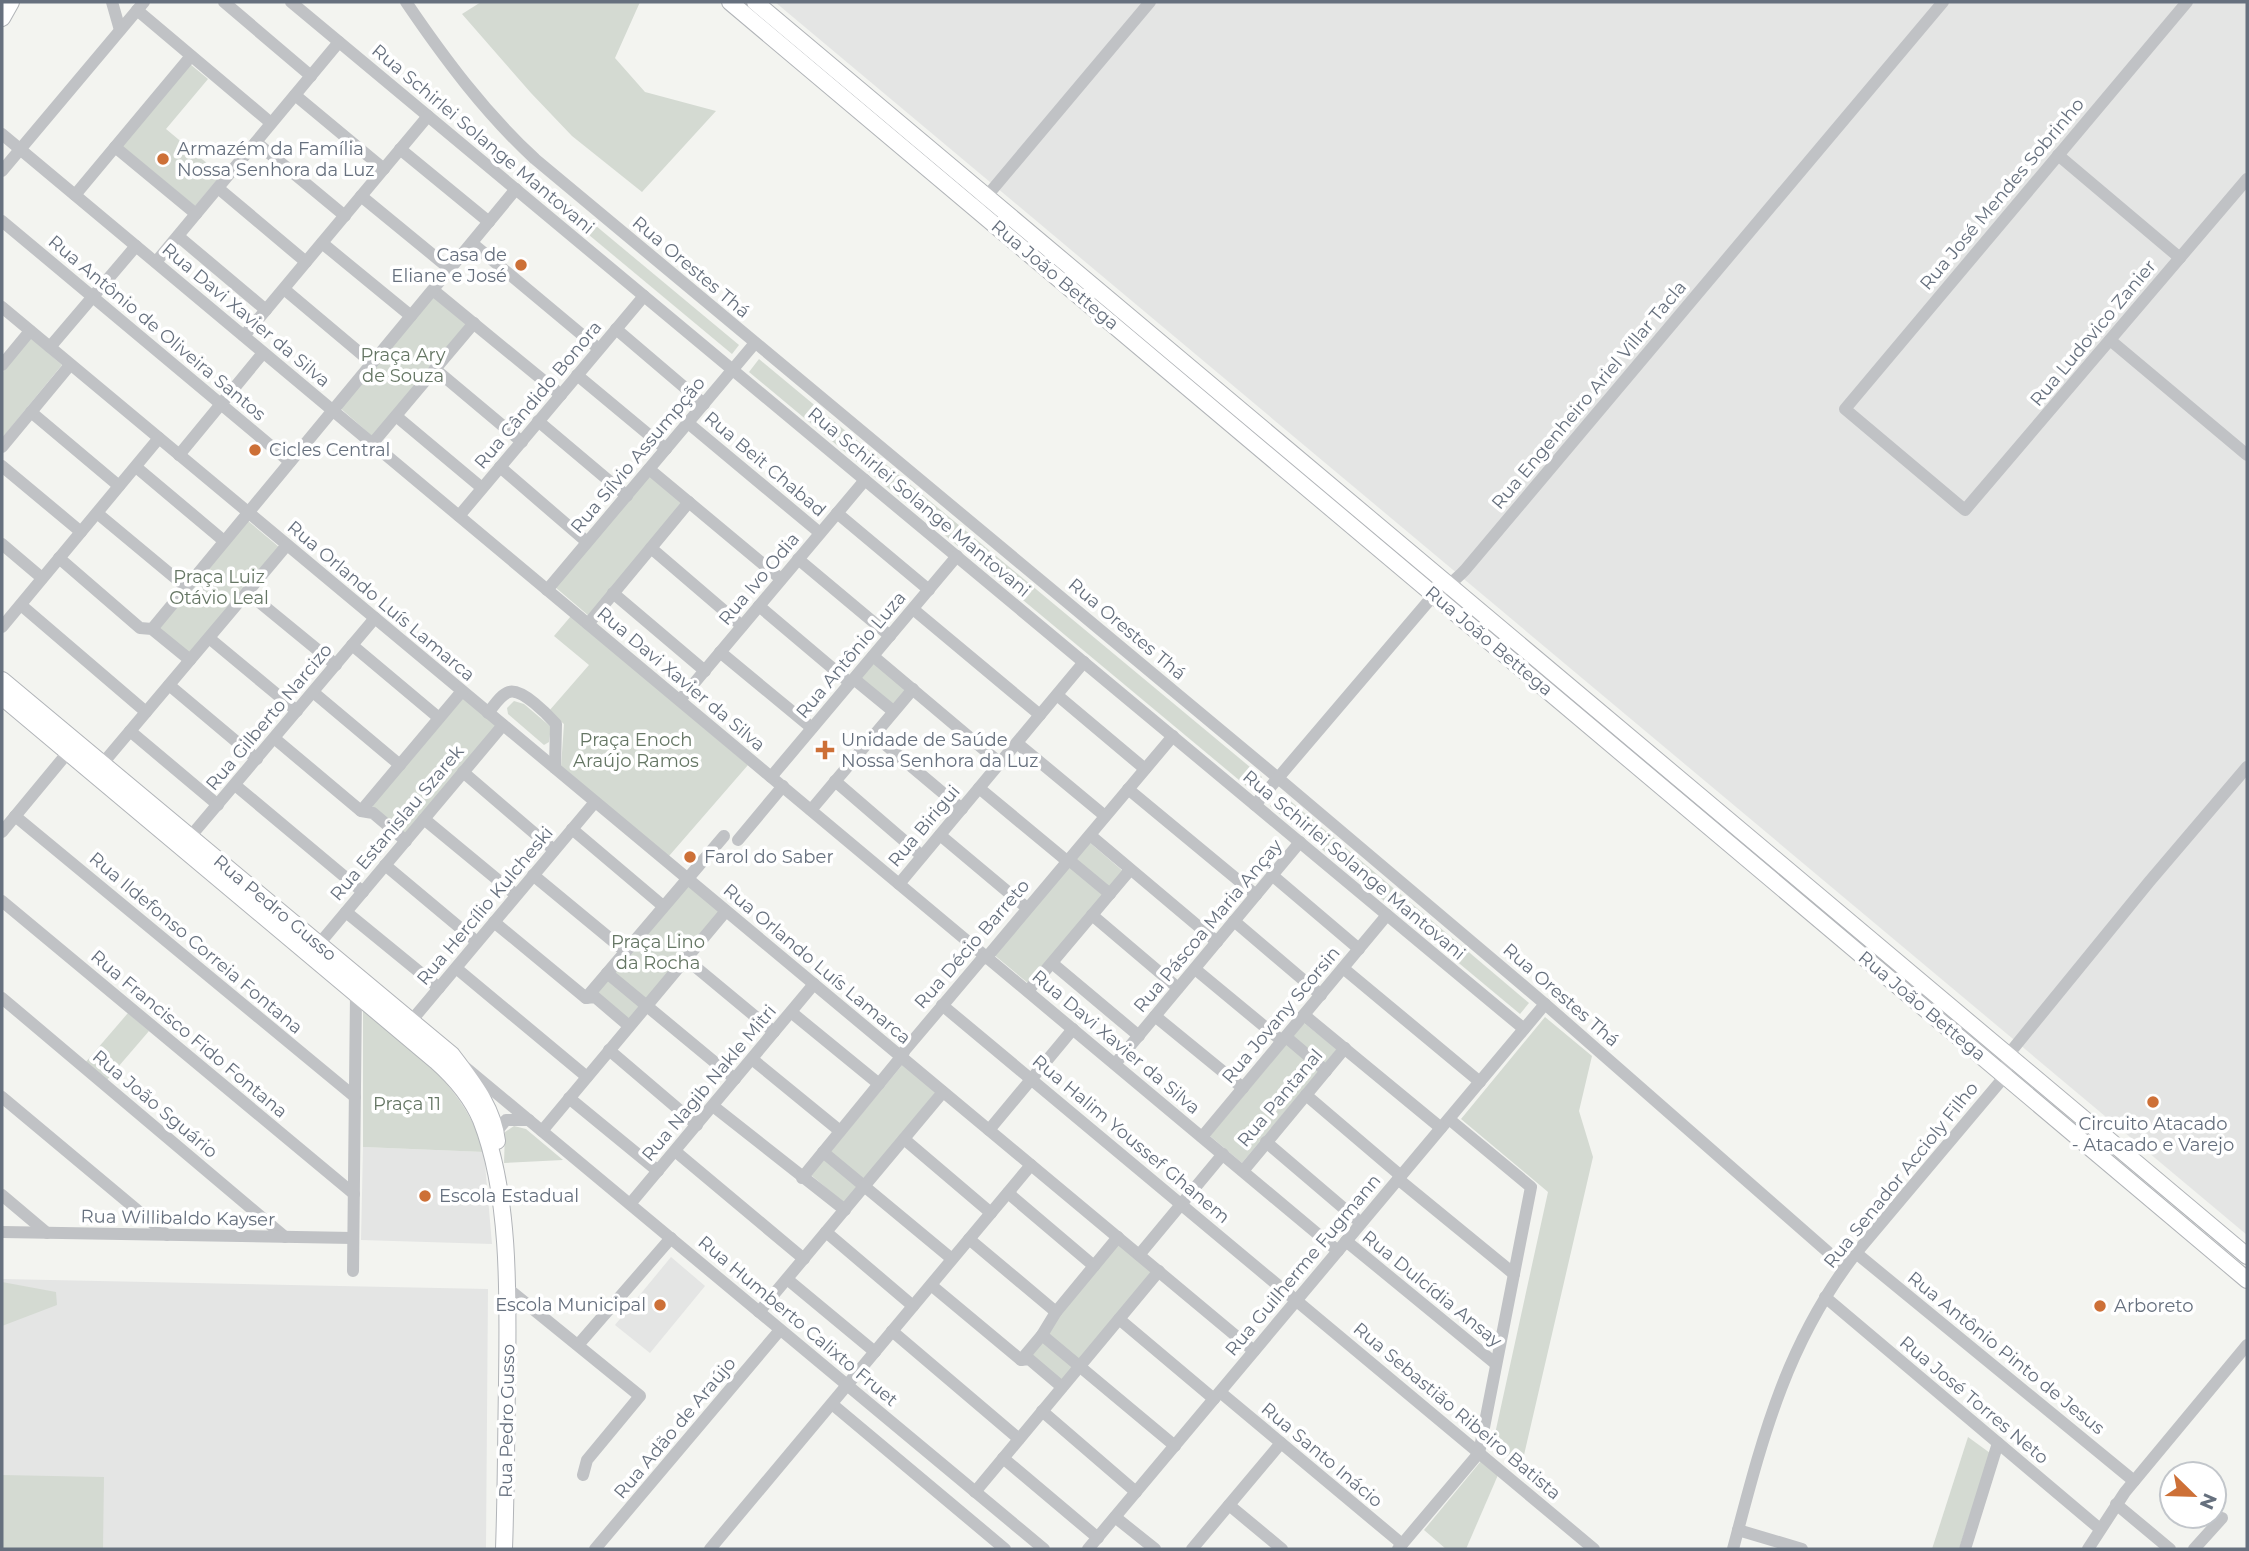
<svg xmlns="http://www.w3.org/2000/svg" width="2249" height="1551" viewBox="0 0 2249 1551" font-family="Montserrat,sans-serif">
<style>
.built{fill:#e4e5e4}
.green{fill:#d4dad2}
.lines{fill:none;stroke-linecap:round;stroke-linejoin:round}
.major-casing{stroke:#b1b4b8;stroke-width:18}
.minor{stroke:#c0c2c5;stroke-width:12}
.major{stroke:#fff;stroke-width:16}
.poi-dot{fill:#cd7037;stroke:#fff;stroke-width:2.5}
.labels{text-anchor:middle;stroke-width:7;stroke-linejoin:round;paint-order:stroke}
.street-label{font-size:18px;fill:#66707e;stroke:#fff}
.poi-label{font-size:18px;fill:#66707e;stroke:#fff;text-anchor:start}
.park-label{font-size:18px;fill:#657664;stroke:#fff}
</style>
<rect width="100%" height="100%" fill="#f3f4f0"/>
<g class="built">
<polygon points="775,2 2247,2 2247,1235"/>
<polygon points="363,1147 484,1152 492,1244 361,1240"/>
<polygon points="671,1257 705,1286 650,1353 615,1325"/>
<polygon points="2,1279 488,1289 486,1549 2,1549"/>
</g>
<g class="green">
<polygon points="481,2 640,2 615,58 645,92 716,111 642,192 572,136 531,93 462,14"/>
<polygon points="190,64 208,79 166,129 221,175 195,206 122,146"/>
<polygon points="530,171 739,345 732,354 523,180"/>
<polygon points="434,295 467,323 372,436 339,407"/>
<polygon points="31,338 62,365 2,438 2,373"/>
<polygon points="759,359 1262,777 1251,790 749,372"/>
<polygon points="650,475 684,504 589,616 555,587"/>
<polygon points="247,520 279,547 190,655 158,629"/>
<polygon points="571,616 748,765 669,856 561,767 564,724 549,711 589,665 554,636"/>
<polygon points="873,662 906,690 893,706 860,677"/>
<polygon points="464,697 497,725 405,834 372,806"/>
<polygon points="514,701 524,704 551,727 549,742 544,745 508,714 507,708"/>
<polygon points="1281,793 1529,1003 1520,1014 1270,806"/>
<polygon points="1088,841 1124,872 1029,984 993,954"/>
<polygon points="686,884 720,912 629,1021 596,993"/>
<path d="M363,1010C414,1053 465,1085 484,1152L363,1147Z"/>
<polygon points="128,1013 149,1031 106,1081 85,1063"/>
<polygon points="1545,1017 1592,1056 1579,1111 1593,1157 1521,1468 1493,1443 1548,1192 1461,1119"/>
<polygon points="1304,1023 1337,1049 1242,1163 1210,1136"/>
<polygon points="903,1064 936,1092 844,1203 811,1175"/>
<polygon points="514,1126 526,1129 563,1160 504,1163 505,1132"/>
<polygon points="1118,1243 1152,1272 1061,1381 1030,1356 1060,1313"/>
<polygon points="2,1282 56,1292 57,1305 2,1326"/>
<polygon points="1968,1437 1990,1453 1959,1549 1932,1549"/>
<polygon points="1481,1461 1498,1475 1466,1549 1446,1549 1424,1530"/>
<polygon points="2,1475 104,1477 103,1549 2,1549"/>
</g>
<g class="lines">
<defs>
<g id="major">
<polyline points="730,2 2247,1280"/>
<polyline points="755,2 2247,1256"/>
<polyline points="2,18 11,2"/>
<path d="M2,680L452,1055C472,1082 493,1107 497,1141"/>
<path d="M2,697L436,1061C455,1078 471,1096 481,1120C511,1196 508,1303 507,1384C506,1439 506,1494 504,1549"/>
</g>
</defs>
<use href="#major" class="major-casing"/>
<g class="minor">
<polyline points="112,2 120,30"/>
<polyline points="224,2 311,76"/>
<polyline points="291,2 1524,1029"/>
<path d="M406,2C444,58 485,113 535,159L1278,778L1545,1004L1845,1267"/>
<polyline points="2187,2 1845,409 1965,510 2247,179"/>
<polyline points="137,10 271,123"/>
<polyline points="295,95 384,169"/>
<polyline points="2,134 1338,1251"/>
<polyline points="256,142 345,216"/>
<polyline points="115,147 196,214"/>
<polyline points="400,149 489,222"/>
<polyline points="2058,155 2180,258"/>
<polyline points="2,171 144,2"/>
<polyline points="218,188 306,262"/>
<polyline points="75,195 191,56"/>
<polyline points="361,196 450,269"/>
<polyline points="976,209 1150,2"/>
<polyline points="2,221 290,462"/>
<polyline points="178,236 266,310"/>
<polyline points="322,243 411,316"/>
<polyline points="472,243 599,349"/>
<polyline points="156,262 339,42"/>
<polyline points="284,289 372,363"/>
<polyline points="433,290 561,395"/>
<polyline points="2,307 1254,1351"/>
<polyline points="616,329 704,404"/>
<polyline points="244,336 428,116"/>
<polyline points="2110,340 2247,455"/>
<polyline points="50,347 136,246"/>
<polyline points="2,365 30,331"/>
<polyline points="435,369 522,442"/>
<polyline points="577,375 666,449"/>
<polyline points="31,412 119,486"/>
<polyline points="396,416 482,488"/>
<polyline points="538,421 627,496"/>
<polyline points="688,423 820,533"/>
<polyline points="372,444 474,323"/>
<polyline points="2,447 70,365"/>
<polyline points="179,455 263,353"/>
<polyline points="2,466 81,532"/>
<polyline points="136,467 224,541"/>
<polyline points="500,467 587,542"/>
<polyline points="649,469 781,579"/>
<polyline points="97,513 186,587"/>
<polyline points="837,513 929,590"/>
<polyline points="459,516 644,296"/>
<polyline points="2,544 42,578"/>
<polyline points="651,548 742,626"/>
<polyline points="59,558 140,628 152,629 190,660"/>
<polyline points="798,559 890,636"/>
<polyline points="547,590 755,343"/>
<polyline points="247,592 336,665"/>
<polyline points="613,593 705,671"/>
<polyline points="21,605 146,712"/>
<polyline points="759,606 850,683"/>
<polyline points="913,609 1040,715"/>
<polyline points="588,624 689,502"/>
<polyline points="2,627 159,438"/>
<polyline points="152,629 516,189"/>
<polyline points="209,638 297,711"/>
<polyline points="352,645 439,718"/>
<polyline points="720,652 812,728"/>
<polyline points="873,656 1000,763"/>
<polyline points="854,679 893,711"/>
<polyline points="169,685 257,759"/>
<polyline points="313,692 400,765"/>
<polyline points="1057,695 1145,769"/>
<polyline points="680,700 865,480"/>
<path d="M488,713C494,706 500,695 509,692C522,688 548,715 556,724L555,768"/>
<polyline points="130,731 218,805"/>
<polyline points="874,735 962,809"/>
<polyline points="274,738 361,811 373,813 406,841"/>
<polyline points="1017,743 1105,816"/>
<polyline points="98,769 287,545"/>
<polyline points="463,772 554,850"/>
<polyline points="771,777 957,556"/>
<polyline points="835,781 922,856"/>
<polyline points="235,785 363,892"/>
<polyline points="979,788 1067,861"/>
<polyline points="1128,789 1256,895"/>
<path d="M1255,805L1427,603C1439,591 1452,584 1465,570L1943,2"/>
<polyline points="811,810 913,689"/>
<polyline points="361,811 462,691"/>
<polyline points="15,816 355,1097"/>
<polyline points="424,819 516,895"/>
<polyline points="572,829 663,906"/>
<polyline points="2,832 74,745"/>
<polyline points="940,835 1027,908"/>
<polyline points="1090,835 1217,942"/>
<polyline points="190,837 375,618"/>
<polyline points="738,840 783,786"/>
<polyline points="1069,860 1110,894"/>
<polyline points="385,865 477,942"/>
<polyline points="533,875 625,951"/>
<polyline points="1272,875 1359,949"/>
<polyline points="899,884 1084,662"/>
<polyline points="2,901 354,1194"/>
<polyline points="346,912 439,988"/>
<polyline points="1092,915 1178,988"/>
<polyline points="1234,921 1321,995"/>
<polyline points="494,922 586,998 595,997 629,1026"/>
<polyline points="319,944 503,725"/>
<polyline points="686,959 774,1032"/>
<polyline points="1052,963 1139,1036"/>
<polyline points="456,968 587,1077"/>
<polyline points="1343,968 1480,1082"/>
<polyline points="1195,969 1282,1041"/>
<polyline points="607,973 735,1079"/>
<polyline points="1028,991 1130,870"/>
<polyline points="2,998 285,1237"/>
<polyline points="586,998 724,836"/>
<polyline points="942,1005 1594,1549"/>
<polyline points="791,1012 879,1084"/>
<polyline points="1304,1015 1441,1128"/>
<polyline points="1155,1016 1243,1088"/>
<polyline points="407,1026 595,802"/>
<polyline points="1286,1037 1326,1071"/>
<polyline points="609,1050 697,1125"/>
<polyline points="752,1059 840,1131"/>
<polyline points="1115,1064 1300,842"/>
<polyline points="465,1067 1044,1549"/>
<polyline points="1306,1095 1401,1176"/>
<polyline points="2,1097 167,1235"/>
<polyline points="569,1098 658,1171"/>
<polyline points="713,1106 845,1210"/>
<polyline points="989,1130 1073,1029"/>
<polyline points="542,1131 726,911"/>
<polyline points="496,1132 506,1120 529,1120"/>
<polyline points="1202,1137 1387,915"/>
<polyline points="904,1139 991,1213"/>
<polyline points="1266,1142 1361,1223"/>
<polyline points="675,1151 804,1259"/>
<polyline points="823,1152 952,1259"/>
<polyline points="1243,1171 1345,1048"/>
<polyline points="802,1178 901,1057 905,1050 981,960 987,957 1173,736"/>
<polyline points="1398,1179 1514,1274"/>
<polyline points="1008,1193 1094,1266"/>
<polyline points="2,1195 47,1233"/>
<polyline points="630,1204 814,984"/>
<polyline points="2,1232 353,1238"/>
<polyline points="826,1232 913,1306"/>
<polyline points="969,1239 1056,1312"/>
<polyline points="1346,1241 1496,1364"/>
<polyline points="1856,1253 2134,1481"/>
<polyline points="1139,1255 1223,1154"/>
<polyline points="353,1271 356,994 360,989"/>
<polyline points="787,1279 875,1352"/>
<polyline points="931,1285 1021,1360 1029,1359 1062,1387"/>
<polyline points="507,1288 640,1396 587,1460 583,1475"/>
<polyline points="1825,1297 2100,1529"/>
<polyline points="759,1312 943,1092"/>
<polyline points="1119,1319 1214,1399"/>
<polyline points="892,1331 1019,1439"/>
<polyline points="1042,1335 1175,1446"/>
<polyline points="578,1345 671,1238"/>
<polyline points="1021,1360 1042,1335 1056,1312 1118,1237"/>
<polyline points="1220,1392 1402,1544"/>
<polyline points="832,1404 1005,1549"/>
<polyline points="1042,1411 1136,1492"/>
<polyline points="1003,1458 1098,1538"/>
<polyline points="975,1492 1159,1271"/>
<polyline points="2116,1504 2170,1549"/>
<polyline points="1229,1505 1282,1549"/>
<polyline points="1115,1517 1155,1549"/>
<polyline points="1738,1530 1802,1549"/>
<polyline points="595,1549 780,1330"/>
<polyline points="710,1549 1031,1165"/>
<polyline points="1088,1549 1545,1004"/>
<polyline points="1192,1549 1281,1443"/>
<polyline points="1398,1549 1479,1453 1531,1187 1449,1119"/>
<path d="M1733,1549C1762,1440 1785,1345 1856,1253L2005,1076L2008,1055L2149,882L2247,767"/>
<polyline points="1965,1549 1998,1443"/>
<polyline points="2088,1549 2125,1492 2247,1345"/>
<polyline points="2194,1549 2222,1518"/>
</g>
<use href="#major" class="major"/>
</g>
<g class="poi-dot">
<circle cx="163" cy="159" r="7"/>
<circle cx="521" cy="265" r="7"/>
<circle cx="255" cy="450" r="7"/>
<path d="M821.5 739.5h7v7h7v7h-7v7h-7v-7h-7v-7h7z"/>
<circle cx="690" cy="857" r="7"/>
<circle cx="2153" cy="1102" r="7"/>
<circle cx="425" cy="1196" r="7"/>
<circle cx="660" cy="1305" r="7"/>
<circle cx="2100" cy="1306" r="7"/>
</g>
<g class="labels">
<g class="street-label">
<text transform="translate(483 139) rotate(40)" y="6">Rua Schirlei Solange Mantovani</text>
<text transform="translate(2002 194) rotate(-50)" y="6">Rua José Mendes Sobrinho</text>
<text transform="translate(691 267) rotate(40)" y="6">Rua Orestes Thá</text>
<text transform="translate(1055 275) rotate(40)" y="6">Rua João Bettega</text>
<text transform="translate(246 315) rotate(40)" y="6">Rua Davi Xavier da Silva</text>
<text transform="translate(157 328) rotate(40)" y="6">Rua Antônio de Oliveira Santos</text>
<text transform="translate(2093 333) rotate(-50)" y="6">Rua Ludovico Zanier</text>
<text transform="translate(538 395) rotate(-50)" y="6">Rua Cândido Bonora</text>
<text transform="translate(1589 395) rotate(-50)" y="6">Rua Engenheiro Ariel Villar Tacla</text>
<text transform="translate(638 455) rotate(-50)" y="6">Rua Sílvio Assumpção</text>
<text transform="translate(765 464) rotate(40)" y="6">Rua Beit Chabad</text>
<text transform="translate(919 502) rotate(40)" y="6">Rua Schirlei Solange Mantovani</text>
<text transform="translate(759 579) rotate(-50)" y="6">Rua Ivo Odia</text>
<text transform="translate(381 601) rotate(40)" y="6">Rua Orlando Luís Lamarca</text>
<text transform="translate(1127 629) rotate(40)" y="6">Rua Orestes Thá</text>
<text transform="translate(1489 641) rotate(40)" y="6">Rua João Bettega</text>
<text transform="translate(851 655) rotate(-50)" y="6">Rua Antônio Luza</text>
<text transform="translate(681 679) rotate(40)" y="6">Rua Davi Xavier da Silva</text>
<text transform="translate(269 717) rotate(-50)" y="6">Rua Gilberto Narcizo</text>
<text transform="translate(397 823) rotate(-50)" y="6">Rua Estanislau Szarek</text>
<text transform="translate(924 826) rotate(-50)" y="6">Rua Birigui</text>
<text transform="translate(1354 865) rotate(40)" y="6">Rua Schirlei Solange Mantovani</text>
<text transform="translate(485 906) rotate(-50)" y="6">Rua Hercílio Kulcheski</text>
<text transform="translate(275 908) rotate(40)" y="6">Rua Pedro Gusso</text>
<text transform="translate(1208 926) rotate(-50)" y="6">Rua Páscoa Maria Ançay</text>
<text transform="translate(196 943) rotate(40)" y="6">Rua Ildefonso Correia Fontana</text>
<text transform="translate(972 944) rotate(-49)" y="6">Rua Décio Barreto</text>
<text transform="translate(817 964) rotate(40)" y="6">Rua Orlando Luís Lamarca</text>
<text transform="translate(1561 995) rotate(41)" y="6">Rua Orestes Thá</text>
<text transform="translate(1922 1006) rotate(40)" y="6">Rua João Bettega</text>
<text transform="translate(1281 1015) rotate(-50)" y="6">Rua Jovany Scorsin</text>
<text transform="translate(189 1034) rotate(40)" y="6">Rua Francisco Fido Fontana</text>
<text transform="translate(1116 1042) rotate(40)" y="6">Rua Davi Xavier da Silva</text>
<text transform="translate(709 1083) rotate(-50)" y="6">Rua Nagib Nakle Mitri</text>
<text transform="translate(1280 1098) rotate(-50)" y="6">Rua Pantanal</text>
<text transform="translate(155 1104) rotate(40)" y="6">Rua João Sguário</text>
<text transform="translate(1131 1139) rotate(40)" y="6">Rua Halim Youssef Ghanem</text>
<text transform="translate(1901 1175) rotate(-51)" y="6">Rua Senador Accioly Filho</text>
<text transform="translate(178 1218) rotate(1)" y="6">Rua Willibaldo Kayser</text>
<text transform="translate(1303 1265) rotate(-50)" y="6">Rua Guilherme Fugmann</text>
<text transform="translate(1432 1289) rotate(39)" y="6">Rua Dulcídia Ansay</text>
<text transform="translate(798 1321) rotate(40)" y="6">Rua Humberto Calixto Fruet</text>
<text transform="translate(2006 1353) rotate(39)" y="6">Rua Antônio Pinto de Jesus</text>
<text transform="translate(1974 1400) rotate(40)" y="6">Rua José Torres Neto</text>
<text transform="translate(1457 1411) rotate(40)" y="6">Rua Sebastião Ribeiro Batista</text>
<text transform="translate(507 1421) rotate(-89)" y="6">Rua Pedro Gusso</text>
<text transform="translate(675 1428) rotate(-50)" y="6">Rua Adão de Araújo</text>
<text transform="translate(1322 1455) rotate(40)" y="6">Rua Santo Inácio</text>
</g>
<g class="poi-label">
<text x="177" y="155">Armazém da Família<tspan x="177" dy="21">Nossa Senhora da Luz</tspan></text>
<text x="507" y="261" text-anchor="end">Casa de<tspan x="507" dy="21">Eliane e José</tspan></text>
<text x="269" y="456">Cicles Central</text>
<text x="841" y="746">Unidade de Saúde<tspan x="841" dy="21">Nossa Senhora da Luz</tspan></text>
<text x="704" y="863">Farol do Saber</text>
<text x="2153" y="1130" text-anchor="middle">Circuito Atacado<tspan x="2153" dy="21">- Atacado e Varejo</tspan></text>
<text x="439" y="1202">Escola Estadual</text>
<text x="646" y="1311" text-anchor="end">Escola Municipal</text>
<text x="2114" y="1312">Arboreto</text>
</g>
<g class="park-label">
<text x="403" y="361">Praça Ary<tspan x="403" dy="21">de Souza</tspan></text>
<text x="219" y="583">Praça Luiz<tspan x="219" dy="21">Otávio Leal</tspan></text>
<text x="636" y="746">Praça Enoch<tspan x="636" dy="21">Araújo Ramos</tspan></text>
<text x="658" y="948">Praça Lino<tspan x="658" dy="21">da Rocha</tspan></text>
<text x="407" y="1110">Praça 11</text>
</g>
</g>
<rect width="2249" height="1551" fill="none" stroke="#66707e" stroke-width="7"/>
<g transform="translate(2193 1495) rotate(113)"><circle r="33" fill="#ffffff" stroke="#c2c6cb" stroke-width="2"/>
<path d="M0-5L12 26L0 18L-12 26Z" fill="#cd7037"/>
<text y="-10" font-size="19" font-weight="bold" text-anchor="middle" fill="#66707e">N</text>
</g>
</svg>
